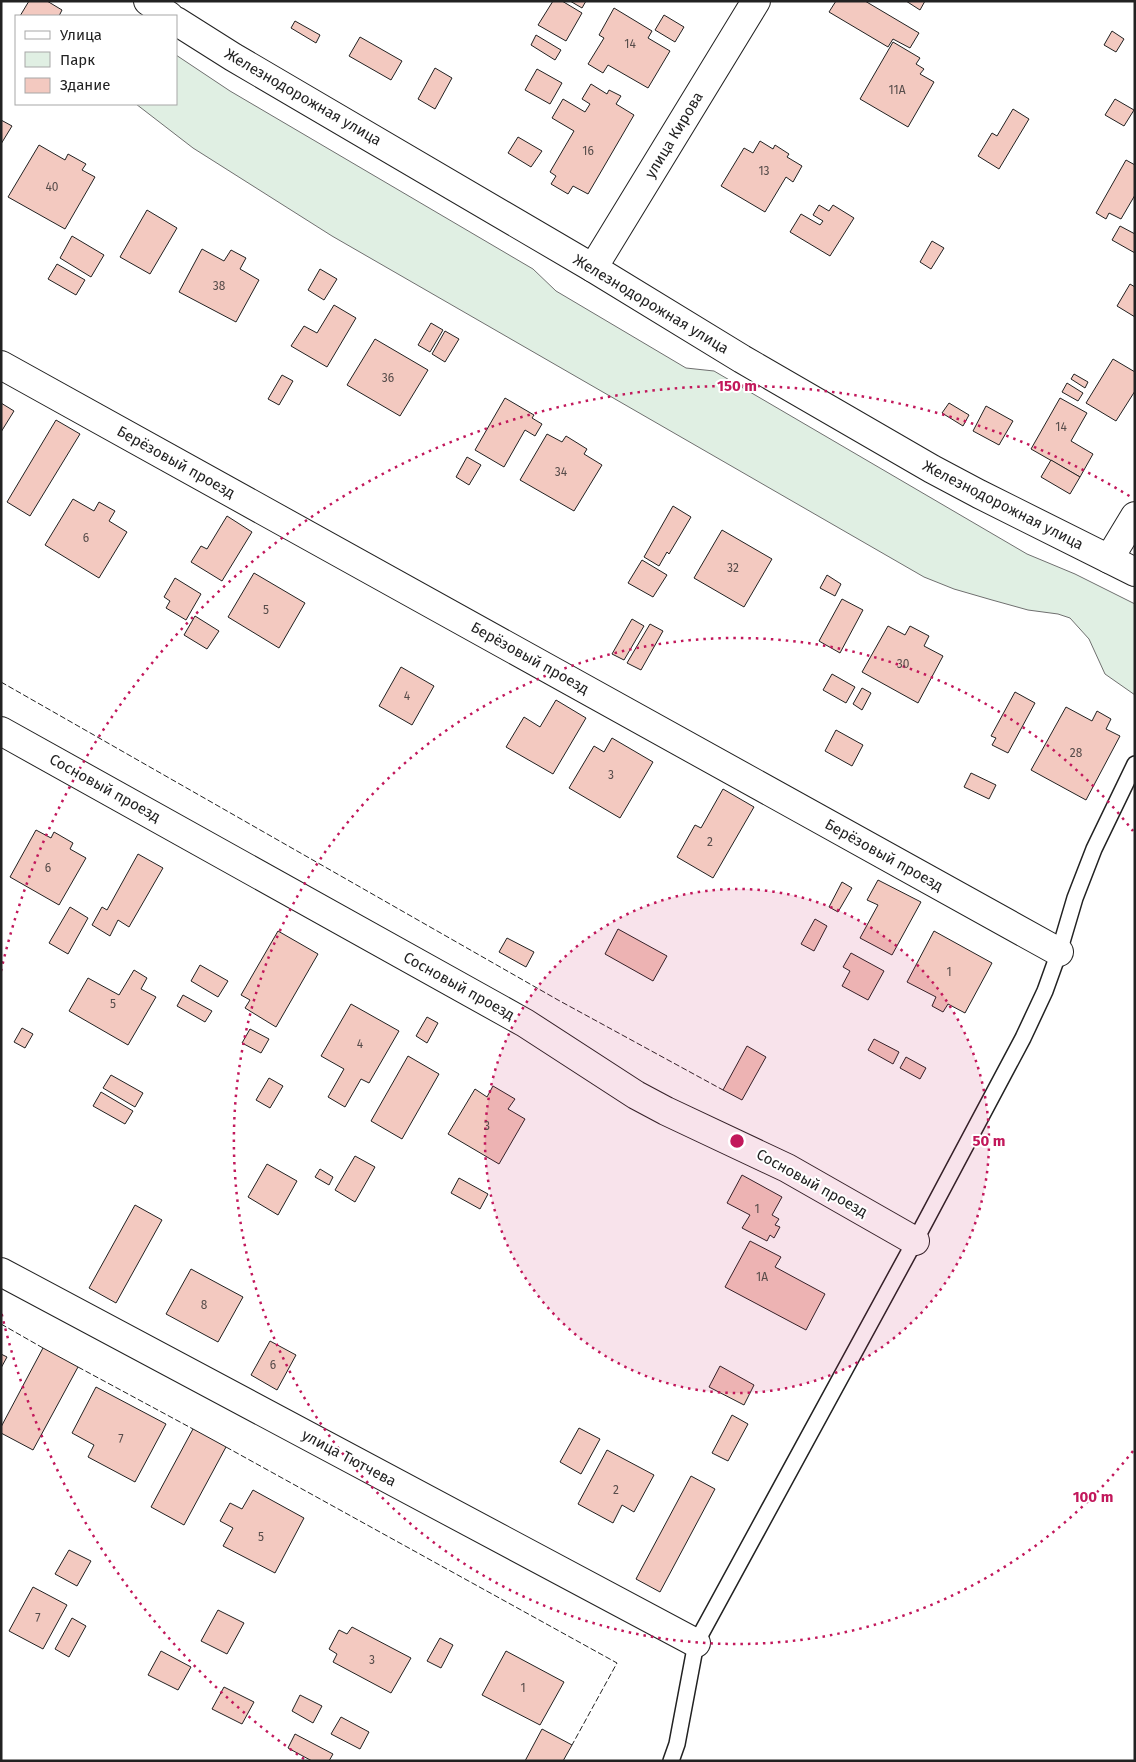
<svg xmlns="http://www.w3.org/2000/svg" width="1136" height="1762" viewBox="0 0 1136 1762" font-family="'Fira Sans',sans-serif">
<style>
.green{fill:#e0efe3;stroke:#6f6f6f}
.building{fill:#f3c9c0;stroke:#222}
.lines{fill:none;stroke-linecap:round;stroke-linejoin:round}
.service-casing{stroke:#222;stroke-width:18}
.minor-casing{stroke:#222;stroke-width:30}
.tertiary-casing{stroke:#222;stroke-width:30}
.service{stroke:#fff;stroke-width:15}
.minor{stroke:#fff;stroke-width:28}
.tertiary{stroke:#fff;stroke-width:28}
.fence{stroke:#222;stroke-width:1;stroke-dasharray:6 2.5;stroke-linecap:butt}
.ring{fill:none;stroke:#c2185b;stroke-width:2.5;stroke-dasharray:2.5 5}
.labels{text-anchor:middle;stroke-width:4;stroke-linejoin:round;paint-order:stroke}
.number-label{font-size:12px;fill:#564c4a}
.street-label{font-size:15px;fill:#222;stroke:#fff}
.centre{fill:#c2185b;stroke:#fff;stroke-width:2.5}
.ring-label{font-size:15px;text-anchor:middle;font-weight:bold;fill:#c2185b;stroke:#fff;stroke-width:4;stroke-linejoin:round;paint-order:stroke}
</style>
<rect width="100%" height="100%" fill="#fff"/>
<polygon class="green" points="176,55 230,91 533,269 556,291 686,368 714,371 1027,554 1075,574 1135,604 1135,695 1105,674 1089,639 1070,618 1058,614 1028,610 992,600 954,589 924,577 332,236 193,148 136,104 176,104"/>
<g class="building">
<polygon points="29,1 47,1 62,10 59,16 20,16"/>
<polygon points="553,1 562,1 582,13 566,41 538,25"/>
<polygon points="570,1 586,1 582,8"/>
<polygon points="836,1 865,1 919,33 910,48 893,39 888,47 829,12"/>
<polygon points="906,1 925,1 920,10"/>
<polygon points="614,8 652,31 648,38 670,51 648,88 608,65 603,73 588,64 604,38 599,35"/>
<polygon points="664,15 684,27 675,42 655,30"/>
<polygon points="295,21 320,35 316,43 291,28"/>
<polygon points="1112,31 1124,39 1116,52 1104,45"/>
<polygon points="536,35 561,50 555,60 531,45"/>
<polygon points="360,37 402,61 391,80 349,56"/>
<polygon points="893,42 920,58 916,64 924,69 920,74 934,82 908,127 860,99"/>
<polygon points="435,68 452,78 435,109 418,99"/>
<polygon points="537,69 562,83 550,104 525,90"/>
<polygon points="591,84 607,94 609,90 621,96 616,104 634,115 588,194 573,186 568,194 551,184 556,176 550,172 574,131 552,118 563,99 585,112 590,104 582,99"/>
<polygon points="1115,99 1134,110 1124,126 1105,115"/>
<polygon points="1013,109 1029,119 999,169 978,156 992,133 997,136"/>
<polygon points="1,120 12,126 1,144"/>
<polygon points="518,137 542,151 531,167 508,153"/>
<polygon points="760,141 773,149 775,145 789,154 787,157 802,166 793,182 786,177 765,212 721,186 744,148 753,153"/>
<polygon points="39,145 65,160 68,154 86,164 82,170 95,177 65,229 8,197"/>
<polygon points="1126,160 1135,165 1135,195 1121,219 1109,213 1106,219 1096,213"/>
<polygon points="819,205 829,211 833,205 854,218 830,256 790,232 801,214 820,225 823,221 813,215"/>
<polygon points="147,210 177,228 150,274 120,257"/>
<polygon points="1120,226 1135,234 1135,253 1112,240"/>
<polygon points="72,236 104,255 91,277 60,258"/>
<polygon points="932,241 944,248 931,269 920,262"/>
<polygon points="202,249 224,261 231,250 246,258 240,269 259,280 236,322 179,292"/>
<polygon points="57,264 85,280 76,295 48,279"/>
<polygon points="320,269 337,279 324,300 308,290"/>
<polygon points="1130,284 1135,287 1135,317 1117,306"/>
<polygon points="334,305 356,318 327,367 291,346 304,326 317,333"/>
<polygon points="431,323 443,330 430,352 418,345"/>
<polygon points="445,331 459,339 445,362 432,354"/>
<polygon points="375,339 428,370 400,416 347,385"/>
<polygon points="1113,359 1135,372 1135,391 1116,421 1086,403"/>
<polygon points="1074,374 1088,382 1085,388 1071,379"/>
<polygon points="282,375 293,381 279,405 268,399"/>
<polygon points="1067,383 1083,393 1078,401 1062,392"/>
<polygon points="505,398 534,415 532,418 542,424 535,436 525,430 504,467 475,450"/>
<polygon points="1060,398 1087,413 1071,441 1093,454 1080,477 1031,449"/>
<polygon points="1,403 14,411 1,432"/>
<polygon points="949,403 969,415 963,426 942,413"/>
<polygon points="986,406 1013,421 999,445 973,431"/>
<polygon points="56,420 80,434 30,516 7,502"/>
<polygon points="547,434 562,442 566,436 587,449 584,454 602,465 574,511 520,480"/>
<polygon points="467,457 481,465 469,485 456,477"/>
<polygon points="1051,460 1080,477 1070,494 1041,477"/>
<polygon points="73,499 94,511 99,502 115,511 109,521 127,532 99,578 45,545"/>
<polygon points="673,506 691,517 669,554 667,552 659,566 644,557"/>
<polygon points="227,516 252,532 222,581 191,562 201,546 207,549"/>
<polygon points="722,530 772,559 744,607 694,578"/>
<polygon points="642,560 667,575 653,597 628,583"/>
<polygon points="254,573 305,603 279,648 228,617"/>
<polygon points="827,575 841,584 835,596 820,588"/>
<polygon points="175,578 201,594 186,620 166,608 170,601 164,597"/>
<polygon points="842,599 863,610 840,653 819,641"/>
<polygon points="195,616 219,631 207,649 184,635"/>
<polygon points="632,619 644,626 624,660 612,654"/>
<polygon points="650,624 663,631 641,670 627,663"/>
<polygon points="888,626 905,635 910,626 929,636 924,646 943,656 918,703 862,672"/>
<polygon points="401,667 434,686 412,725 379,706"/>
<polygon points="832,674 855,687 846,703 823,690"/>
<polygon points="862,688 871,693 862,710 853,704"/>
<polygon points="1015,692 1035,703 1008,753 992,745 996,738 991,736"/>
<polygon points="556,700 586,718 553,774 506,747 524,717 540,727"/>
<polygon points="1066,707 1092,721 1097,711 1111,719 1106,729 1120,736 1086,800 1031,770"/>
<polygon points="836,730 863,745 852,766 825,751"/>
<polygon points="612,738 653,762 620,818 569,788 594,746 604,752"/>
<polygon points="971,773 996,785 989,799 964,787"/>
<polygon points="723,789 754,807 713,878 677,857 695,825 701,828"/>
<polygon points="36,830 51,838 54,832 73,843 70,849 86,858 59,905 10,877"/>
<polygon points="138,854 163,868 129,927 118,920 110,936 92,925 102,907 107,910"/>
<polygon points="878,880 921,902 892,955 860,938 878,905 867,900"/>
<polygon points="842,882 852,888 838,912 829,907"/>
<polygon points="70,907 88,918 68,954 49,943"/>
<polygon points="815,919 827,926 814,951 801,944"/>
<polygon points="618,929 667,956 653,981 605,954"/>
<polygon points="278,931 318,954 276,1027 245,1008 250,1000 241,995"/>
<polygon points="934,931 992,963 965,1013 948,1004 943,1012 932,1006 936,997 907,982"/>
<polygon points="507,938 534,952 526,967 499,952"/>
<polygon points="851,953 884,971 868,1000 842,986 850,971 843,967"/>
<polygon points="200,965 228,981 218,997 191,981"/>
<polygon points="134,970 147,978 141,989 156,997 128,1045 69,1011 88,978 119,995"/>
<polygon points="183,995 212,1011 205,1022 177,1006"/>
<polygon points="351,1004 399,1031 369,1083 361,1079 345,1107 328,1097 344,1069 321,1056"/>
<polygon points="427,1017 438,1023 427,1043 416,1036"/>
<polygon points="22,1028 33,1034 25,1048 14,1042"/>
<polygon points="250,1029 269,1039 261,1053 242,1043"/>
<polygon points="874,1039 899,1052 893,1064 868,1050"/>
<polygon points="747,1046 766,1057 742,1100 723,1090"/>
<polygon points="408,1056 439,1074 402,1139 371,1121"/>
<polygon points="906,1057 926,1068 920,1079 900,1068"/>
<polygon points="111,1075 143,1093 135,1107 103,1088"/>
<polygon points="269,1078 283,1086 270,1108 256,1100"/>
<polygon points="493,1086 515,1099 508,1109 525,1119 499,1164 448,1134 475,1089 487,1097"/>
<polygon points="101,1092 133,1111 125,1124 93,1106"/>
<polygon points="355,1156 375,1167 355,1202 335,1190"/>
<polygon points="267,1164 297,1181 278,1215 248,1197"/>
<polygon points="320,1169 333,1177 329,1185 315,1177"/>
<polygon points="742,1175 782,1197 772,1215 779,1219 775,1225 780,1227 774,1238 770,1235 767,1241 742,1228 750,1215 727,1203"/>
<polygon points="459,1178 488,1194 480,1209 451,1193"/>
<polygon points="135,1205 162,1220 116,1303 89,1288"/>
<polygon points="750,1241 781,1257 775,1267 825,1294 806,1330 725,1287"/>
<polygon points="191,1269 243,1297 218,1342 166,1314"/>
<polygon points="270,1341 296,1355 277,1390 251,1375"/>
<polygon points="43,1348 78,1367 33,1450 1,1433 1,1427"/>
<polygon points="1,1354 7,1357 1,1368"/>
<polygon points="720,1366 754,1385 744,1405 709,1387"/>
<polygon points="96,1387 166,1424 135,1482 88,1457 94,1445 72,1433"/>
<polygon points="732,1415 748,1424 728,1461 712,1453"/>
<polygon points="579,1428 600,1439 581,1474 560,1462"/>
<polygon points="193,1429 226,1447 184,1525 151,1507"/>
<polygon points="607,1450 654,1475 634,1512 622,1505 613,1523 578,1504"/>
<polygon points="691,1476 715,1489 660,1592 636,1579"/>
<polygon points="253,1490 304,1518 275,1573 223,1546 233,1528 220,1521 230,1503 242,1509"/>
<polygon points="69,1550 91,1561 77,1586 55,1574"/>
<polygon points="33,1587 67,1605 43,1649 9,1631"/>
<polygon points="218,1610 244,1623 227,1654 201,1641"/>
<polygon points="72,1618 86,1626 69,1657 55,1649"/>
<polygon points="352,1627 411,1658 391,1693 333,1662 337,1654 329,1649 339,1630 347,1634"/>
<polygon points="440,1638 453,1645 441,1668 427,1661"/>
<polygon points="161,1651 191,1667 178,1690 148,1675"/>
<polygon points="506,1651 564,1682 540,1725 482,1695"/>
<polygon points="224,1687 254,1702 242,1724 212,1709"/>
<polygon points="300,1695 322,1706 313,1723 292,1711"/>
<polygon points="341,1717 369,1732 360,1749 331,1734"/>
<polygon points="542,1729 572,1745 563,1761 525,1761"/>
<polygon points="295,1734 333,1754 329,1761 312,1761 288,1748"/>
</g>
<g class="lines">
<defs>
<polyline id="service" points="671,1761 677,1744 696,1643 915,1241 1023,1038 1045,991 1059,952 1075,898 1094,849 1135,764"/>
<g id="minor">
<polyline points="593,268 756,1"/>
<polyline points="1,365 1059,952"/>
<polyline points="1109,559 1135,516"/>
<polyline points="1,731 525,1023 636,1095 666,1111 787,1168 915,1241"/>
<polyline points="1,1272 696,1643"/>
</g>
<g id="tertiary">
<polyline points="148,1 169,16"/>
<polyline points="176,21 233,57 593,268 742,359 932,469 979,494 1135,572"/>
</g>
</defs>
<use href="#service" class="service-casing"/>
<use href="#minor" class="minor-casing"/>
<use href="#tertiary" class="tertiary-casing"/>
<use href="#service" class="service"/>
<use href="#minor" class="minor"/>
<use href="#tertiary" class="tertiary"/>
<g class="fence">
<polyline points="1,682 558,1000 723,1090"/>
<polyline points="1,1324 43,1348"/>
<polyline points="78,1367 193,1429"/>
<polyline points="226,1447 617,1663 572,1745"/>
</g>
</g>
<circle cx="737" cy="1141" r="252" fill="#c2185b" fill-opacity=".12"/>
<g class="ring">
<circle cx="737" cy="1141" r="252"/>
<path d="M1133 1451A503 503 0 1 1 1133 831"/>
<path d="M304 1759A755 755 0 0 1 1 1311M1 971A755 755 0 0 1 1131 497"/>
</g>
<g class="labels">
<g class="number-label">
<text x="630" y="48">14</text>
<text x="897" y="94">11А</text>
<text x="588" y="155">16</text>
<text x="764" y="175">13</text>
<text x="52" y="191">40</text>
<text x="219" y="290">38</text>
<text x="388" y="382">36</text>
<text x="1061" y="431">14</text>
<text x="561" y="476">34</text>
<text x="86" y="542">6</text>
<text x="733" y="572">32</text>
<text x="266" y="614">5</text>
<text x="903" y="668">30</text>
<text x="407" y="700">4</text>
<text x="1076" y="757">28</text>
<text x="611" y="779">3</text>
<text x="710" y="846">2</text>
<text x="48" y="872">6</text>
<text x="949" y="976">1</text>
<text x="113" y="1008">5</text>
<text x="360" y="1048">4</text>
<text x="487" y="1130">3</text>
<text x="757" y="1213">1</text>
<text x="762" y="1281">1А</text>
<text x="204" y="1309">8</text>
<text x="273" y="1369">6</text>
<text x="121" y="1443">7</text>
<text x="616" y="1494">2</text>
<text x="261" y="1541">5</text>
<text x="38" y="1622">7</text>
<text x="372" y="1664">3</text>
<text x="523" y="1692">1</text>
</g>
<g class="street-label">
<text transform="translate(303 97) rotate(30)" y="5">Железнодорожная улица</text>
<text transform="translate(674 135) rotate(-59)" y="5">улица Кирова</text>
<text transform="translate(651 304) rotate(31)" y="5">Железнодорожная улица</text>
<text transform="translate(176 462) rotate(29)" y="5">Берёзовый проезд</text>
<text transform="translate(1003 505) rotate(27)" y="5">Железнодорожная улица</text>
<text transform="translate(530 658) rotate(29)" y="5">Берёзовый проезд</text>
<text transform="translate(105 788) rotate(29)" y="5">Сосновый проезд</text>
<text transform="translate(884 855) rotate(29)" y="5">Берёзовый проезд</text>
<text transform="translate(459 986) rotate(29)" y="5">Сосновый проезд</text>
<text transform="translate(812 1183) rotate(29)" y="5">Сосновый проезд</text>
<text transform="translate(349 1458) rotate(28)" y="5">улица Тютчева</text>
</g>
</g>
<circle cx="737" cy="1141" r="8" class="centre"/>
<g class="ring-label">
<text x="737" y="391">150 m</text>
<text x="989" y="1146">50 m</text>
<text x="1093" y="1502">100 m</text>
</g>
<rect width="1136" height="1762" fill="none" stroke="#222222" stroke-width="5"/>
<rect x="15" y="15" width="162" height="90" fill="#ffffff" stroke="#a7a7a7"/>
<rect x="25" y="31" width="25" height="8" fill="#ffffff" stroke="#a7a7a7"/>
<text x="60" y="40" font-size="15" fill="#222222">Улица</text>
<rect x="25" y="52" width="25" height="15" fill="#e0efe3" stroke="#a7a7a7"/>
<text x="60" y="65" font-size="15" fill="#222222">Парк</text>
<rect x="25" y="78" width="25" height="15" fill="#f3c9c0" stroke="#a7a7a7"/>
<text x="60" y="90" font-size="15" fill="#222222">Здание</text>
</svg>
